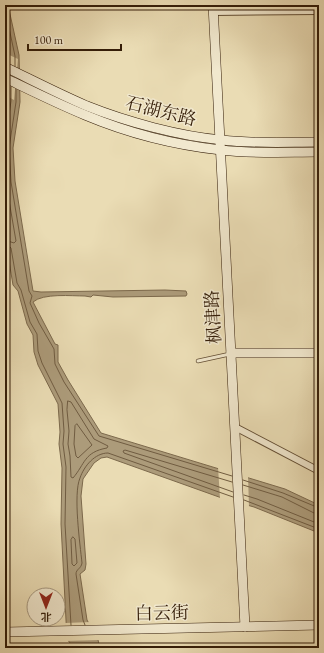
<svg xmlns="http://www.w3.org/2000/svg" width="324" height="653" viewBox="0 0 324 653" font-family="'EB Garamond','Noto Serif SC',serif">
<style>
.water{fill:#ac9b7a;stroke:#7c694c}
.pier{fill:#eadcb4}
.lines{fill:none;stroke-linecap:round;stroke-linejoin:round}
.shore{stroke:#705c41;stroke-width:1}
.lane-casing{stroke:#624d33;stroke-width:4.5}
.street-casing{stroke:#624d33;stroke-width:8}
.secondary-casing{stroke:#341d08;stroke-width:10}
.lane{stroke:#f1e8ce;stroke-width:3}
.street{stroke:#f1e8ce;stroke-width:6}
.secondary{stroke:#f1e8ce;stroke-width:9}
.labels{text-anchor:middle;stroke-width:3;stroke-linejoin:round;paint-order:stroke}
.street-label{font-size:18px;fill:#341d08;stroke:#f1e8ce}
</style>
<rect width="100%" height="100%" fill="#eadcb4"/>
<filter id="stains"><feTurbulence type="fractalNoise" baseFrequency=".005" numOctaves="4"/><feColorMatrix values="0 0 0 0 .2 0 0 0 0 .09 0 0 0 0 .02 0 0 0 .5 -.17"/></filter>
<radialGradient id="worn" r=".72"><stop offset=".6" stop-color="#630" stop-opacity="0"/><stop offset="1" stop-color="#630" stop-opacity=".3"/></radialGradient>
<path class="water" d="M5,5H8L19,55L20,102L13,148L15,181L33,291L41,292L165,290L186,291L187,294L186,296L113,297L93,295L91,297L85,296C72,296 43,293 33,302L55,344L58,345V362L68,380L101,433L285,489L319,505V533L254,507L219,497L107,457L101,458L94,463L83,479L81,496L86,564L85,570L80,574L87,620L98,640L100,648H74L67,639L61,524L62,468L59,444L60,432L58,404L38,365L34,352L33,335L27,324L18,291L13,285L7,249L5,248Z"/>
<g class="pier">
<polygon points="5,53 18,59 14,100 5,95"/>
<polygon points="218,467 248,476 249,508 220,499"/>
<polygon points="91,622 99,637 99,640 66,641 65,623"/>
</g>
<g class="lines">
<g class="shore">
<polyline points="5,9 15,56 15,66"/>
<polyline points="16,89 16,102 9,148 11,182 29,291 32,296 30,303 39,323 54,349 55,364 64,382 99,436 232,476"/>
<polyline points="5,143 11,101 11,87"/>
<polyline points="5,166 6,183 16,241 14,243 5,240"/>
<polyline points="5,245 8,245 11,248 17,283 21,290 30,322 37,334 38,351 42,363 62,403 64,431 63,444 66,467 65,524 71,625"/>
<path d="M68,401L71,402L94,439L108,446L107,448C84,452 85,464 73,478L71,477L70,456L68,444L69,431L67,410Z"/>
<polygon points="77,424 92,445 78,458 76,456 74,444 75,426"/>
<polyline points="243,480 283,493 319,508"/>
<polyline points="232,482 125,450 123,451 124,453 233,492"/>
<polyline points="243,485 282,497 314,513 319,513"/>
<polyline points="244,495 257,499 319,524"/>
<polyline points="244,500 319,529"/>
<polygon points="73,537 75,539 77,563 74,566 72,564 71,540"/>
<path d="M85,625L83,620L76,574C76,569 81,569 82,563C80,544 73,494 80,478C84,466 95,453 108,453L233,497"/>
</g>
<defs>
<polyline id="lane" points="198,361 230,354"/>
<g id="street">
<polyline points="213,12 319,11"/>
<polyline points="235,427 319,471"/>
</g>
<g id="secondary">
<polyline points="213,5 245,627"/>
<path d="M5,67C32,80 59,94 87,106C127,122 179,136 222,140C254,144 287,142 319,142"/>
<path d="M5,78C32,91 58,104 85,115C128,133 175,145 221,150C253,154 287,152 319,152"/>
<polyline points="231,353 319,353"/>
<polyline points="5,632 319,625"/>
</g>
</defs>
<use href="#lane" class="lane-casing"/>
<use href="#street" class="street-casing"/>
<use href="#secondary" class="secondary-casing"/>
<use href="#lane" class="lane"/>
<use href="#street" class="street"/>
<use href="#secondary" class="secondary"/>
</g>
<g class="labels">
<g class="street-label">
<text transform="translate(161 111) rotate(14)" y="6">石湖东路</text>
<text transform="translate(213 317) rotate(-93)" y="6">枫津路</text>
<text transform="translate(162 613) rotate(-1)" y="6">白云街</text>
</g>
</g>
<rect width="324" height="653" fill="none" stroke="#eadcb4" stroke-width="20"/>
<rect x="6" y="6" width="312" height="641" fill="none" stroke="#341d08" stroke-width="2"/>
<rect x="10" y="10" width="304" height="633" fill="none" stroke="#341d08"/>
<g transform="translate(46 607) rotate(180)"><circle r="19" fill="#f1e8ce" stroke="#a5977f"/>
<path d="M0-3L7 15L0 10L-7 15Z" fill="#8f2418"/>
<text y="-6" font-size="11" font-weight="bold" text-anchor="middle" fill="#341d08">北</text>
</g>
<path d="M28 44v6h93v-6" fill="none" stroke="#341d08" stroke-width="2"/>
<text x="34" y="44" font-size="12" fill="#341d08" stroke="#f1e8ce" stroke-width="3" paint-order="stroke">100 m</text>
<rect width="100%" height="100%" filter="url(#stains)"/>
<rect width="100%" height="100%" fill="url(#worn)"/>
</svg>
